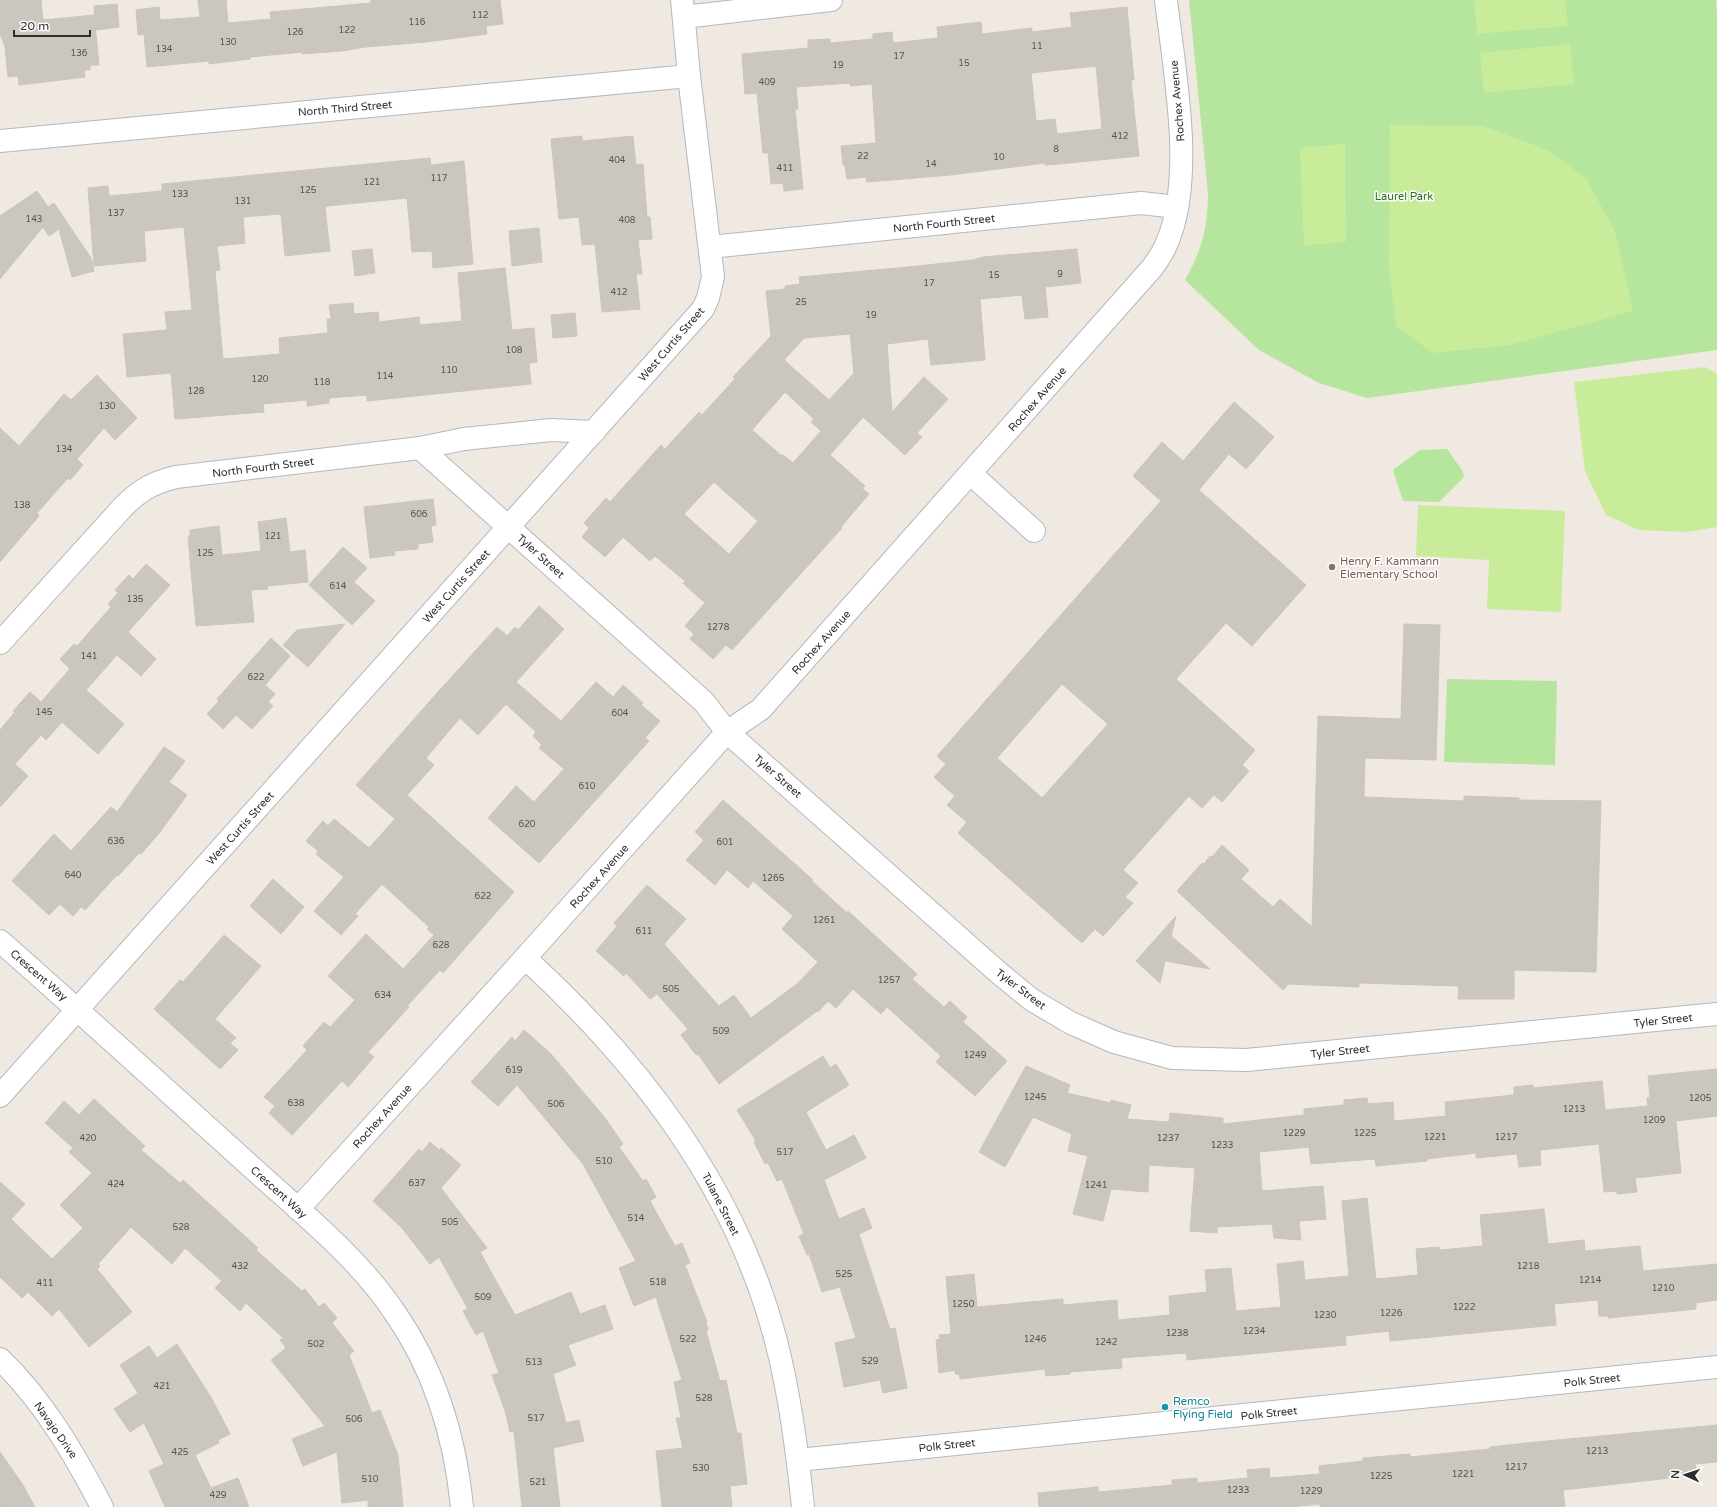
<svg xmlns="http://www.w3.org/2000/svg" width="1717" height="1507" viewBox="0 0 1717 1507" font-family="'Varela Round',sans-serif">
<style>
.green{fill:#b6e59e}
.pitch{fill:#c9ec9a}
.building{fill:#cbc7bf;stroke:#cbc5ba;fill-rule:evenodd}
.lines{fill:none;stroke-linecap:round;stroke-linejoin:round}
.minor-casing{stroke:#b4b7c1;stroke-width:24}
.minor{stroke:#fff;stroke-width:22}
.education-dot{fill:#8d6e63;stroke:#fff;stroke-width:1.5}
.culture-dot{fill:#0f9aa8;stroke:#fff;stroke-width:1.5}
.labels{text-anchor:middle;stroke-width:3;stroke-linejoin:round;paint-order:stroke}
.number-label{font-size:9px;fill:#555452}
.street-label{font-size:11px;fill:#2e2e2e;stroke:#fff}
.park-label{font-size:11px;fill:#2c6e1b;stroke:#fff}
.education-label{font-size:11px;fill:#785e54;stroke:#fff;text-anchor:start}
.culture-label{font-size:11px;fill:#0d838f;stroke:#fff;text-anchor:start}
</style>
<rect width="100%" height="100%" fill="#efe9e1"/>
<g class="green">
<path d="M1189,0H1716L1717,13V350L1367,398L1319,383L1259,350L1185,280C1202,250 1208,227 1208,193Z"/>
<polygon points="1447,449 1462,470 1464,477 1439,502 1403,501 1393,470 1420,450"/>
<polygon points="1447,679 1557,681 1555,765 1444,762"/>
</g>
<g class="pitch">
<polygon points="1474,0 1565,0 1568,26 1477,34"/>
<polygon points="1570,44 1574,84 1484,93 1480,53"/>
<polygon points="1390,125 1483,126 1550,151 1586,178 1615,232 1633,311 1509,345 1433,353 1396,326 1389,266"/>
<polygon points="1345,144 1346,242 1304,245 1300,148"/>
<polygon points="1705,367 1717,374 1717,527 1686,532 1639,530 1606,515 1585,471 1574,382"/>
<polygon points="1418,505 1565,511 1561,612 1487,609 1489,560 1416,556"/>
</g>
<g class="building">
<polygon points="0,0 41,0 43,20 94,15 99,65 90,65 90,70 84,70 85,77 19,85 18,76 8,77 5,46 0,34"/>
<polygon points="198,0 226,0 228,23 271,19 270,12 371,3 371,0 500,0 503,24 486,26 487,34 426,42 366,47 342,51 302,54 303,52 250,57 250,59 209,64 209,61 147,67 144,34 138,35 136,10 159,7 160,20 200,17"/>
<polygon points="117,4 119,27 96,30 94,6"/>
<path d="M1127,7L1134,80H1131L1139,156L1059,164L1045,165V163L951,175L867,182L866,177L847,179L845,165H843L841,146L876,143L872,84L850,86V83L796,87L798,109H795L803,189L784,191L783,183L771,184L768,153H763L757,93L745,94L742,54L808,48V40L830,39V43L873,39V34L892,32L893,43L938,38L937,27L981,22L982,34L1032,28V32L1072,27L1070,13ZM1096,66L1102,129L1057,134L1055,119L1036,121L1031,73Z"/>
<polygon points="582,136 582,141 633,136 636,165 643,164 647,217 650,217 652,239 638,240 642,274 636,274 640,309 602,312 595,244 582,245 579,217 559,219 551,139"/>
<polygon points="430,158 431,165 464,161 473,264 433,268 432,251 412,252 407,198 327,206 325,208 330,251 285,256 281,214 243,217 245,243 217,246 220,270 215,271 223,359 280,354 279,338 328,333 327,319 331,319 329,305 353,303 354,314 378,312 379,322 419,317 420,325 462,321 458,273 505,268 512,330 534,328 537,362 529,363 531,384 367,401 367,395 329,398 329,403 307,406 307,400 263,404 264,412 175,419 171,373 127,377 123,334 167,330 165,312 192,310 184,227 144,231 146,261 94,266 88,188 108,186 109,196 162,191 162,184"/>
<polygon points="37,191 48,207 54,203 91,258 94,271 72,277 59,229 49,236 43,227 0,279 0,216"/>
<polygon points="539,228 542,262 512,266 509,231"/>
<polygon points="372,249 375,273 355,276 352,251"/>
<path d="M1077,249L1081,283L1045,287L1048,317L1025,319L1022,295L980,299L985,360L931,365L928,339L887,344L892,412L924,377L948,399L917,433L922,437L905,455L863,417L830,455L865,486L862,488L869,494L841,527L842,528L732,650L726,645L713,659L690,639L694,634L685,626L705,603L683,583L685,581L655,556L650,561L623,537L605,557L582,537L589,528L584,523L606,498L610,502L661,445L665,449L699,412L702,415L735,379L733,377L771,336L766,291L785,289V286L800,284L799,277L908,267L973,260L983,257ZM850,334L854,373L829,400L784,360L804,338ZM785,392L814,419L811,422L821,431L793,463L783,455L782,456L752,430ZM714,482L758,521L729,554L684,514Z"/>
<polygon points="575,313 577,336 553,338 551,315"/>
<polygon points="97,375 137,418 115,440 104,428 77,459 83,465 70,480 68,478 37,513 39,516 0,562 0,428 19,446 64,394 71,400"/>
<path d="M1234,402L1274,437L1246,469L1229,454L1199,490L1306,585L1252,646L1226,623L1176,679L1255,750L1242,765L1249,771L1222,802L1214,795L1202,808L1189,796L1123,870L1138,883L1125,897L1133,903L1103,936L1095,929L1082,943L958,833L967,822L947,805L955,796L934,777L946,764L937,756L1161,501L1133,476L1162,442L1183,461ZM1062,684L1108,724L1042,798L997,758Z"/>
<polygon points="433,499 436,525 431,526 433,542 418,544 418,549 394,551 395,555 370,558 364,507"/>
<polygon points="286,518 290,552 305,550 308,582 267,586 268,589 251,590 254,622 196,626 188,537 190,537 190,530 219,526 222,555 261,551 258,522"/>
<polygon points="343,547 367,568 354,582 375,601 352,625 309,585"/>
<polygon points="146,564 170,585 128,632 156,659 141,676 117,655 86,690 124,724 98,754 62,722 46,740 41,735 15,764 28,776 0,807 0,730 15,712 13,711 30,692 41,702 70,669 60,659 74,644 77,646 111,607 108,604 118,593 115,590 129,575 133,579"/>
<polygon points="539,606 564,629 516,682 561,721 596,682 613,697 623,685 643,703 641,705 660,721 645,738 649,741 623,770 539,863 488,818 516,786 534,802 564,769 539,748 542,745 533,736 536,732 506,704 478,735 460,718 426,758 434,765 407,795 514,892 443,973 440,970 407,1006 409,1007 368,1052 374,1057 348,1087 342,1081 292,1135 269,1113 275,1106 264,1097 307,1050 303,1046 324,1022 330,1027 355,1000 328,976 366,934 403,969 434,935 427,929 429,927 382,884 355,914 358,916 341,935 314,911 344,877 316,854 318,851 306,841 323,821 328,826 334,819 369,848 395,819 356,785 437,693 497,627 507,636 515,627 518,630"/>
<polygon points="345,624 308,667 283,645 297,630"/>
<polygon points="1404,624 1440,625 1436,760 1365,758 1364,797 1464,801 1464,796 1519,798 1519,800 1601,801 1596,972 1514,970 1514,999 1458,999 1459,986 1359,983 1359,987 1288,984 1283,990 1177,891 1202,863 1204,864 1210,856 1212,857 1222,845 1249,870 1241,879 1273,907 1280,899 1312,927 1318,716 1401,719"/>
<polygon points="271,638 290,656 265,685 275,694 268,702 273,706 252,729 236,715 223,729 207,714 219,701 217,699"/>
<polygon points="164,747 185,761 169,782 187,795 160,832 141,854 139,853 118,876 117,875 85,910 81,907 73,916 60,904 49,915 12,881 54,834 71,851 111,807 117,812"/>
<polygon points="723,800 813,880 812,881 847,913 848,911 917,974 912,979 944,1007 950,1001 967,1017 963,1022 1007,1061 975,1096 936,1062 941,1056 887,1007 881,1014 853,989 836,1008 828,1001 818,1012 817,1011 719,1084 698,1054 696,1055 681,1035 688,1029 657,994 650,999 626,973 624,976 596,951 617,926 614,923 647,885 686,919 664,944 719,1006 734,995 751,1018 797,984 818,962 782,929 793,916 753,881 748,888 727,870 715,885 686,860 704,840 695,832"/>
<polygon points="273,879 304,907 281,934 250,906"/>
<polygon points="1176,916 1171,936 1210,969 1165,961 1160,983 1136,961"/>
<polygon points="224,935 261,966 215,1019 236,1038 230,1043 238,1050 220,1069 154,1009 180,980 183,982"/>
<polygon points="524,1030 551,1054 605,1118 623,1144 619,1147 643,1181 646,1179 656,1197 650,1201 675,1246 682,1243 690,1263 685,1265 707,1322 706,1323 708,1330 706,1331 720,1381 726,1380 737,1433 741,1433 747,1484 730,1486 732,1507 662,1507 656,1451 683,1448 676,1418 681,1418 674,1382 682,1380 656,1297 634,1306 619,1268 636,1261 583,1164 517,1085 498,1106 471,1082 512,1037 515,1041"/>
<polygon points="823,1056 830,1068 836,1064 849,1085 806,1112 826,1150 854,1135 866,1158 824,1180 839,1219 864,1208 872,1228 859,1234 890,1329 895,1328 907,1388 883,1393 880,1380 844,1387 835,1343 856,1338 840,1287 822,1292 809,1254 807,1255 799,1236 804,1234 782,1179 777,1181 768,1163 765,1164 754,1142 756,1141 737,1110"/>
<polygon points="1026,1066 1070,1085 1067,1093 1111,1103 1111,1100 1131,1105 1127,1119 1169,1122 1170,1113 1223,1118 1223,1124 1304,1115 1304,1109 1344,1105 1344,1100 1367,1098 1368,1104 1393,1102 1394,1121 1446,1116 1445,1102 1514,1095 1514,1087 1533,1085 1533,1088 1602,1081 1605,1110 1648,1106 1647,1098 1650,1097 1648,1076 1717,1069 1717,1116 1676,1121 1681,1173 1635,1178 1637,1192 1617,1194 1617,1191 1604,1192 1599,1144 1540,1150 1541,1165 1519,1167 1517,1154 1476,1158 1476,1153 1427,1159 1427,1161 1376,1166 1375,1159 1311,1164 1309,1147 1259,1152 1262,1191 1323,1186 1326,1219 1299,1221 1301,1240 1274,1238 1272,1224 1217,1227 1217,1233 1190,1231 1195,1168 1149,1165 1148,1192 1111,1189 1103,1221 1073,1214 1088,1156 1068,1151 1072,1134 1033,1117 1005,1167 979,1152"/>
<polygon points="94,1099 145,1146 141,1150 180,1183 183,1180 258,1248 256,1250 302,1291 305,1289 319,1307 324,1303 337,1318 332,1323 354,1351 349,1355 372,1413 380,1410 398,1455 403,1507 368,1507 368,1500 342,1503 337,1452 303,1466 292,1439 325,1426 271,1360 286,1348 280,1340 283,1338 246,1303 240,1311 215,1288 222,1281 185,1248 172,1264 131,1227 98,1264 100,1266 97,1269 132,1312 89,1347 59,1309 52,1316 28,1292 22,1298 0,1277 0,1182 25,1204 11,1219 52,1259 83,1228 60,1205 92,1173 69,1152 73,1148 45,1123 64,1101 79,1115"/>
<polygon points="430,1142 439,1150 441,1148 461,1165 441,1188 487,1248 480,1252 515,1315 571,1292 580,1314 605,1305 613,1329 568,1345 576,1365 553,1374 566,1423 579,1420 584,1441 553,1448 560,1507 522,1507 514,1431 510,1432 505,1411 492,1375 499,1373 483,1331 476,1335 463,1311 468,1309 439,1257 430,1264 402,1228 373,1201 419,1149 422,1152"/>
<polygon points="1367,1198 1376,1279 1418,1275 1416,1249 1439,1247 1440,1250 1483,1246 1480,1215 1544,1209 1548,1244 1584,1240 1585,1251 1640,1246 1643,1271 1717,1264 1717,1300 1696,1303 1696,1309 1608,1318 1608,1316 1599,1316 1598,1300 1554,1304 1556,1325 1390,1341 1389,1331 1345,1336 1346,1345 1187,1360 1186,1353 1121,1358 1122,1368 1070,1372 1070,1374 1046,1376 1045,1369 960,1379 959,1374 955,1374 955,1370 939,1373 936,1340 940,1339 939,1335 951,1334 946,1277 974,1274 977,1307 1063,1299 1063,1305 1117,1300 1118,1320 1170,1315 1169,1296 1207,1292 1205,1270 1231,1268 1236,1311 1281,1307 1277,1264 1303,1261 1305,1280 1349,1276 1342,1201"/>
<polygon points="177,1344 212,1399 230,1434 218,1440 219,1443 195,1455 211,1488 238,1478 249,1507 165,1507 149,1471 164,1464 144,1423 130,1432 114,1409 138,1393 120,1365 149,1346 157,1358"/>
<polygon points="1717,1425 1717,1462 1695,1464 1697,1475 1563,1490 1565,1507 1320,1507 1320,1504 1290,1507 1100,1507 1099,1492 1172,1485 1172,1480 1197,1478 1197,1483 1248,1478 1247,1470 1269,1468 1270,1478 1320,1474 1319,1466 1363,1461 1363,1458 1410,1454 1410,1457 1490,1449 1490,1447 1536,1442"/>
<polygon points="0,1452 23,1485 35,1507 0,1507"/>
<polygon points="1098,1487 1099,1507 1039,1507 1038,1493"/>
</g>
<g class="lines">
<defs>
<g id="minor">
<polyline points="684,17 831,0"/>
<polyline points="0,141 689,76"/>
<polyline points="710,247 1141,203 1177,207"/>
<polyline points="420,448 704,702 727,732 999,973 1032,1000 1071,1023 1114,1042 1172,1058 1246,1060 1717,1014"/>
<polyline points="971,474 1034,531"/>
<path d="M0,643L123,507C140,490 152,483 176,477L420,448L464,439L551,430L594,432"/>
<path d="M0,941C83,1014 165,1089 247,1163C296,1208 356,1255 393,1310C434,1368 455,1436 462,1507"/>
<path d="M525,958C640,1063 736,1188 776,1341C790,1395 797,1451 803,1507"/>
<polyline points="0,1096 703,309 708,298 713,277 689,76 682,0"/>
<path d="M298,1209L525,958L727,732L761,709L1152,268C1157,261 1163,253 1166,245C1196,180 1174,70 1166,0"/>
<path d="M0,1359C43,1400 75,1455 102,1507"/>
<polyline points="798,1460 1717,1367"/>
</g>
</defs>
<use href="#minor" class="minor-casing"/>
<use href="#minor" class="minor"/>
</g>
<circle class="education-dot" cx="1332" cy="567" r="4"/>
<circle class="culture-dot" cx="1165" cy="1407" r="4"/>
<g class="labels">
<g class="number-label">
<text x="480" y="18">112</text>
<text x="417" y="25">116</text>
<text x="347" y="33">122</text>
<text x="295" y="35">126</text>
<text x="228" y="45">130</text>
<text x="1037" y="49">11</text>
<text x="164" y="52">134</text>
<text x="79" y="56">136</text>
<text x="899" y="59">17</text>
<text x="964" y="66">15</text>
<text x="838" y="68">19</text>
<text x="767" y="85">409</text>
<text x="1120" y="139">412</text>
<text x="1056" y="152">8</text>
<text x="863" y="159">22</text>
<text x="999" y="160">10</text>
<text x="617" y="163">404</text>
<text x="931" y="167">14</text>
<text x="785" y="171">411</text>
<text x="439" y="181">117</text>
<text x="372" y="185">121</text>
<text x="308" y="193">125</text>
<text x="180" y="197">133</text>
<text x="243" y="204">131</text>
<text x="116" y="216">137</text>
<text x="34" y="222">143</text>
<text x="627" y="223">408</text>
<text x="1060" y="277">9</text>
<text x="994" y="278">15</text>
<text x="929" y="286">17</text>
<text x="619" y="295">412</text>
<text x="801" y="305">25</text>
<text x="871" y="318">19</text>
<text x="514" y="353">108</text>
<text x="449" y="373">110</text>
<text x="385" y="379">114</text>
<text x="260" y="382">120</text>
<text x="322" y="385">118</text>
<text x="196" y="394">128</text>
<text x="107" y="409">130</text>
<text x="64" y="452">134</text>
<text x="22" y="508">138</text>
<text x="419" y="517">606</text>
<text x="273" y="539">121</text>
<text x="205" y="556">125</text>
<text x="338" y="589">614</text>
<text x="135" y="602">135</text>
<text x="718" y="630">1278</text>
<text x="89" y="659">141</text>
<text x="256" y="680">622</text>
<text x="44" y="715">145</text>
<text x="620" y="716">604</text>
<text x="587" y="789">610</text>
<text x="527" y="827">620</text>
<text x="116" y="844">636</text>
<text x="725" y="845">601</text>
<text x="73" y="878">640</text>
<text x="773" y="881">1265</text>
<text x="483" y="899">622</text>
<text x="824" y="923">1261</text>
<text x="644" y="934">611</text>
<text x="441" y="948">628</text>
<text x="889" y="983">1257</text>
<text x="671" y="992">505</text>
<text x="383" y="998">634</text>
<text x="721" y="1034">509</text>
<text x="975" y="1058">1249</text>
<text x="514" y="1073">619</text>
<text x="1035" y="1100">1245</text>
<text x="1700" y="1101">1205</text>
<text x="296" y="1106">638</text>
<text x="556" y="1107">506</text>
<text x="1574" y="1112">1213</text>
<text x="1654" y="1123">1209</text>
<text x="1294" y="1136">1229</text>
<text x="1365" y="1136">1225</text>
<text x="1435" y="1140">1221</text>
<text x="1506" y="1140">1217</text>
<text x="88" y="1141">420</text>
<text x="1168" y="1141">1237</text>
<text x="1222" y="1148">1233</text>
<text x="785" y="1155">517</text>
<text x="604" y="1164">510</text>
<text x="417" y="1186">637</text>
<text x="116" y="1187">424</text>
<text x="1096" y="1188">1241</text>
<text x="636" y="1221">514</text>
<text x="450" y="1225">505</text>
<text x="181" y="1230">528</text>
<text x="240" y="1269">432</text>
<text x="1528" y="1269">1218</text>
<text x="844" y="1277">525</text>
<text x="1590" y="1283">1214</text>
<text x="658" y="1285">518</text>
<text x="45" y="1286">411</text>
<text x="1663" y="1291">1210</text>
<text x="483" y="1300">509</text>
<text x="963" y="1307">1250</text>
<text x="1464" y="1310">1222</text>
<text x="1391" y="1316">1226</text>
<text x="1325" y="1318">1230</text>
<text x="1254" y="1334">1234</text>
<text x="1177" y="1336">1238</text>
<text x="688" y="1342">522</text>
<text x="1035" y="1342">1246</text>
<text x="1106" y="1345">1242</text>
<text x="316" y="1347">502</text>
<text x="870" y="1364">529</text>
<text x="534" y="1365">513</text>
<text x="162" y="1389">421</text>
<text x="704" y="1401">528</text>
<text x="536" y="1421">517</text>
<text x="354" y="1422">506</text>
<text x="1597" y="1454">1213</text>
<text x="180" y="1455">425</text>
<text x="1516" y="1470">1217</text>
<text x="701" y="1471">530</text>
<text x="1463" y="1477">1221</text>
<text x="1381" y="1479">1225</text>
<text x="370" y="1482">510</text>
<text x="538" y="1485">521</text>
<text x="1238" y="1493">1233</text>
<text x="1311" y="1494">1229</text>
<text x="218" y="1498">429</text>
</g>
<g class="street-label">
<text transform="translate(1177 101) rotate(-95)" y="4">Rochex Avenue</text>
<text transform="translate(345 108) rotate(-5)" y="4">North Third Street</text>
<text transform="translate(944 223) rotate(-6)" y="4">North Fourth Street</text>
<text transform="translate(671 344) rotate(-49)" y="4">West Curtis Street</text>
<text transform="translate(1037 399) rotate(-49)" y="4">Rochex Avenue</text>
<text transform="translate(263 467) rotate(-7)" y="4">North Fourth Street</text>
<text transform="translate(541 556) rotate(42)" y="4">Tyler Street</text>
<text transform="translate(456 586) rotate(-48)" y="4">West Curtis Street</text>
<text transform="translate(821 642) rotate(-48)" y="4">Rochex Avenue</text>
<text transform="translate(778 776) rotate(41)" y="4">Tyler Street</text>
<text transform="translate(240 828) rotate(-48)" y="4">West Curtis Street</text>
<text transform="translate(599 876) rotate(-48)" y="4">Rochex Avenue</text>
<text transform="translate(39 975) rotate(41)" y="4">Crescent Way</text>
<text transform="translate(1021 989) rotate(37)" y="4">Tyler Street</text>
<text transform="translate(1663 1020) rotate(-6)" y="4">Tyler Street</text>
<text transform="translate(1340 1051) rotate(-6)" y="4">Tyler Street</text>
<text transform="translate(382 1116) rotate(-48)" y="4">Rochex Avenue</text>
<text transform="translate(279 1192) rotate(42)" y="4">Crescent Way</text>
<text transform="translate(721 1204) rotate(63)" y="4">Tulane Street</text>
<text transform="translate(1592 1380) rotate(-6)" y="4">Polk Street</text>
<text transform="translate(1269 1413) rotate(-6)" y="4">Polk Street</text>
<text transform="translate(56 1430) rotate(55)" y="4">Navajo Drive</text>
<text transform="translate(947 1445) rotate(-6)" y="4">Polk Street</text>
</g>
<g class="park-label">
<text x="1404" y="200">Laurel Park</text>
</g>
<g class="education-label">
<text x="1340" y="565">Henry F. Kammann<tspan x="1340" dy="13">Elementary School</tspan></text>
</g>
<g class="culture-label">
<text x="1173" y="1405">Remco<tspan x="1173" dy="13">Flying Field</tspan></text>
</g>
</g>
<g transform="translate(1685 1475) rotate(273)" stroke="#ffffff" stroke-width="3" paint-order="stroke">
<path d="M0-3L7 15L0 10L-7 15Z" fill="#2e2e2e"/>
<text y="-6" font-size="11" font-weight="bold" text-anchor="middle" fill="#2e2e2e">N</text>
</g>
<path d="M14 30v6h76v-6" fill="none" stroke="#2e2e2e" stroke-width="2"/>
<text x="20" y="30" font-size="12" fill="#2e2e2e" stroke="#ffffff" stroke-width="3" paint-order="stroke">20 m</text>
</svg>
